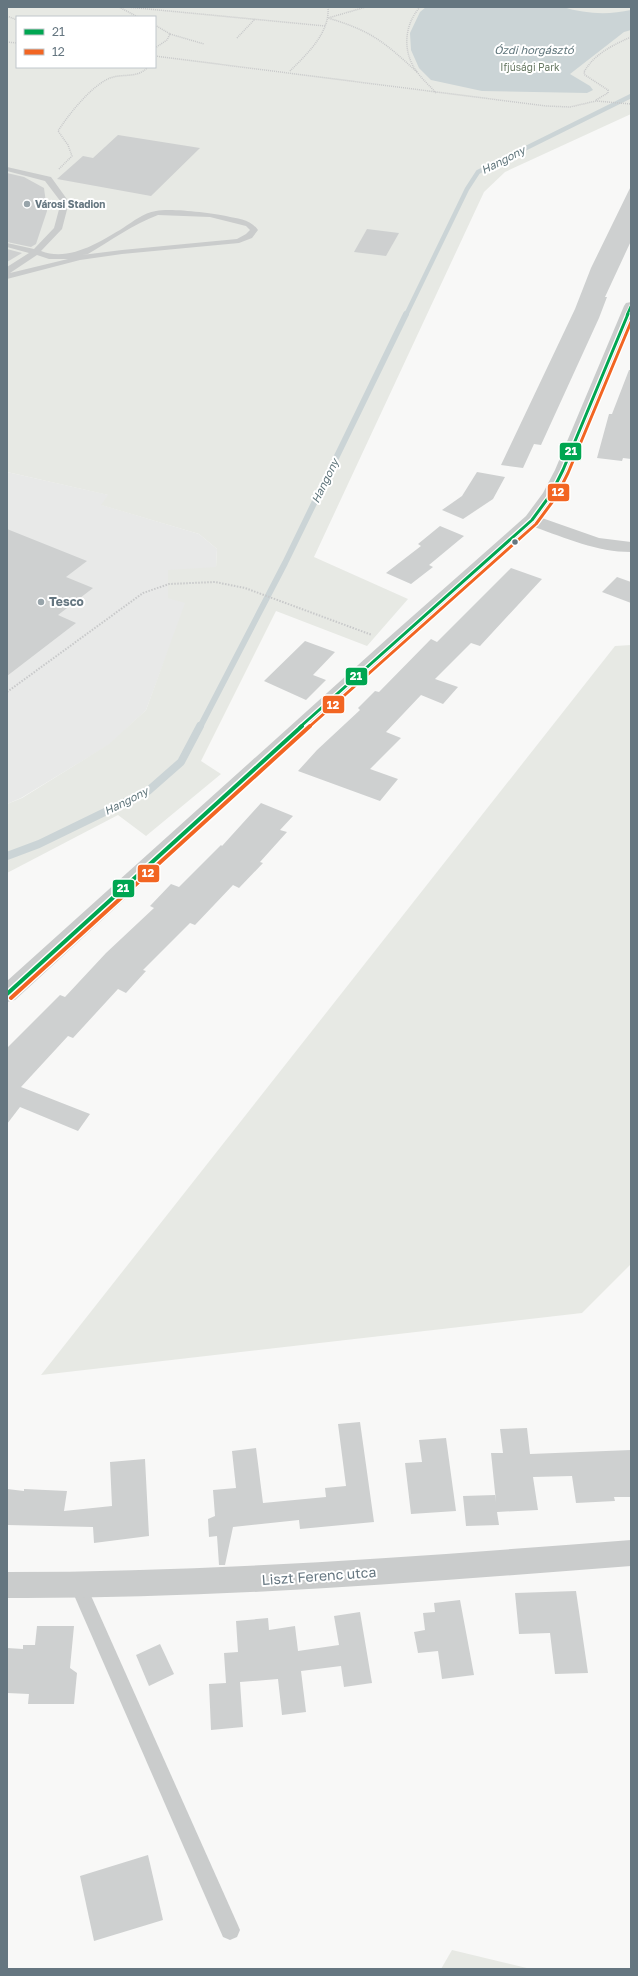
<svg xmlns="http://www.w3.org/2000/svg" width="638" height="1976" viewBox="0 0 638 1976" font-family="'Golos Text',sans-serif">
<style>
.built{fill:#e8e9e8}
.green{fill:#e7e9e4;fill-rule:evenodd}
.water{fill:#cbd4d6}
.lines{fill:none;stroke-linecap:round;stroke-linejoin:round}
.stream-far2{stroke:#cbd4d6;stroke-width:4.5}
.stream-far1{stroke:#cbd4d6;stroke-width:6}
.stream{stroke:#cbd4d6;stroke-width:8}
.building{fill:#ced0d0}
.path-far1{stroke:#c8c9ca;stroke-width:1.5;stroke-dasharray:1 1;stroke-linecap:butt}
.path{stroke:#c8c9ca;stroke-width:2;stroke-dasharray:1.5 1.5;stroke-linecap:butt}
.service{fill:#cacccc;fill-rule:evenodd}
.minor{fill:#cacccc;fill-rule:evenodd}
.bus-1-far2-casing{stroke:#fff;stroke-width:4}
.bus-1-far1-casing{stroke:#fff;stroke-width:5.5}
.bus-1-casing{stroke:#fff;stroke-width:7}
.bus-2-far1-casing{stroke:#fff;stroke-width:5.5}
.bus-2-casing{stroke:#fff;stroke-width:7}
.bus-1-far2{stroke:#00a651;stroke-width:2.5}
.bus-1-far1{stroke:#00a651;stroke-width:3}
.bus-1{stroke:#00a651;stroke-width:4}
.bus-2-far1{stroke:#f26522;stroke-width:3}
.bus-2{stroke:#f26522;stroke-width:4}
.poi-dot{fill:#98a4aa;stroke:#fff;stroke-width:1.5}
.bus-dot{fill:#657680;stroke:#fff;stroke-width:1.5}
.labels{text-anchor:middle;stroke-width:4;stroke-linejoin:round;paint-order:stroke}
.far-park-label{font-size:10px;fill:#687963;stroke:#fff}
.far-poi-label{font-size:10px;font-weight:bold;fill:#657680;stroke:#fff;text-anchor:start}
.far-water-label{font-size:11px;font-style:italic;fill:#5f757b;stroke:#fff}
.poi-label{font-size:12px;font-weight:bold;fill:#657680;stroke:#fff;text-anchor:start}
.near-street-label{font-size:14px;fill:#657680;stroke:#fff}
.line-badge{stroke:#fff;stroke-width:1.5}
.badge-label{font-size:11px;text-anchor:middle;font-weight:bold;fill:#fff}
</style>
<rect width="100%" height="100%" fill="#f8f8f7"/>
<polygon class="built" points="7,472 109,495 102,505 199,534 217,549 216,567 186,603 146,710 110,744 21,798 7,804"/>
<g class="green">
<path d="M7,7H631V114L505,172L484,192L314,557L408,599L367,646L276,611L201,761L221,774L146,836L118,815L7,873V804L22,798L109,744L146,710L185,603L168,598V570L216,567L217,549L199,534L101,505L108,495L7,472ZM17,17H155V67H17Z"/>
<polygon points="631,645 631,1264 582,1313 41,1375 615,646"/>
<polygon points="452,1950 531,1969 441,1969"/>
</g>
<path class="water" d="M426,7H563C585,14 609,15 631,10V30L624,32L570,74L590,86L593,90L587,93L482,91L431,80L419,68L411,50L410,33L420,12Z"/>
<g class="lines">
<polyline class="stream-far2" points="406,315 467,189 478,172 631,96"/>
<polyline class="stream-far1" points="200,727 285,563 406,314"/>
<polyline class="stream" points="7,856 39,844 148,791 181,762 200,726"/>
</g>
<g class="building">
<polygon points="118,135 200,148 151,196 57,179 83,156 93,158"/>
<polygon points="7,173 24,177 44,188 47,211 36,244 31,247 7,242"/>
<polygon points="631,186 631,241 605,297 607,297 599,318 541,445 534,444 523,468 501,465 575,309 591,268"/>
<polygon points="367,229 399,233 386,256 354,252"/>
<polygon points="7,249 22,253 7,262"/>
<polygon points="629,370 631,370 631,459 623,458 622,461 597,458 609,414 612,414"/>
<polygon points="477,472 505,477 493,499 463,519 442,510 462,496"/>
<polygon points="440,526 464,536 429,565 433,567 411,584 386,573 421,546 418,544"/>
<polygon points="7,529 87,561 66,577 93,588 58,615 76,623 7,676"/>
<polygon points="511,568 542,579 480,646 471,643 435,679 458,687 443,704 421,695 386,732 401,738 370,769 398,779 380,801 298,771 317,750 360,710 358,708 375,691 379,692 431,639 437,642"/>
<polygon points="617,577 631,582 631,603 602,592"/>
<polygon points="305,641 335,652 313,675 326,680 306,700 264,681"/>
<polygon points="261,803 293,816 280,830 287,832 260,862 263,863 239,888 233,885 195,925 190,923 143,970 146,971 126,993 118,989 73,1038 68,1036 21,1087 90,1114 78,1131 20,1107 7,1124 7,1048 60,995 65,997 106,953 154,908 150,906 171,884 179,887 221,845 222,846"/>
<polygon points="360,1422 374,1522 300,1529 299,1520 233,1527 225,1565 219,1565 217,1536 209,1537 208,1519 215,1516 213,1490 236,1488 232,1451 256,1448 263,1503 326,1497 325,1488 346,1486 338,1424"/>
<polygon points="527,1428 530,1454 631,1450 631,1497 614,1497 615,1501 576,1503 572,1476 533,1477 538,1510 497,1512 499,1525 466,1526 463,1496 495,1495 496,1502 491,1453 503,1453 500,1429"/>
<polygon points="446,1438 456,1511 411,1514 405,1463 422,1462 419,1440"/>
<polygon points="145,1459 149,1536 94,1543 93,1527 7,1525 7,1489 24,1491 24,1489 67,1491 64,1511 112,1506 110,1462"/>
<polygon points="576,1591 588,1673 555,1674 550,1633 519,1634 515,1593"/>
<polygon points="460,1600 474,1675 442,1679 438,1651 418,1653 414,1632 425,1630 423,1613 435,1612 434,1603"/>
<polygon points="360,1612 372,1683 344,1687 341,1666 301,1671 306,1712 282,1715 278,1679 240,1682 243,1727 211,1730 209,1684 226,1683 224,1653 238,1652 236,1621 268,1618 269,1630 295,1626 298,1651 339,1645 334,1616"/>
<polygon points="37,1626 74,1626 70,1668 77,1673 74,1704 28,1704 29,1694 7,1693 7,1648 23,1649 23,1645 35,1645"/>
<polygon points="160,1644 174,1674 149,1686 136,1655"/>
<polygon points="148,1855 163,1920 94,1941 80,1876"/>
</g>
<g class="lines">
<g class="path-far1">
<polyline points="119,7 138,17"/>
<polyline points="127,7 325,26"/>
<path d="M366,7L328,18C372,31 384,42 417,72"/>
<path d="M420,7C404,25 402,52 417,72C423,80 430,86 436,93"/>
<polyline points="7,16 17,20"/>
<polyline points="155,25 170,34 167,40 155,48"/>
<polyline points="170,34 204,44"/>
<polyline points="237,38 255,19"/>
<polyline points="7,42 17,43"/>
<polyline points="155,56 546,106 570,107 596,101 631,104"/>
<path d="M290,71C307,54 330,33 328,7"/>
<path d="M596,100L608,93V90L585,75L584,72C594,54 613,45 631,37"/>
<path d="M59,169L72,156L68,145L58,131C69,114 91,86 110,78C124,73 137,79 148,67"/>
</g>
<polyline class="path" points="7,692 143,593 169,584 215,582 245,588 372,635"/>
<g class="service">
<path d="M7,167L51,177L69,202L62,229L41,251C69,262 100,242 123,228C134,221 143,213 156,211C171,208 210,213 226,216C238,219 250,219 258,230L252,238L239,243L122,254L80,260L7,279V267L29,253L7,247V243L34,249L54,228L61,202L45,181L7,171ZM158,215L210,217L246,226L250,230L246,234L237,239L122,250L82,255L88,254C110,241 134,224 158,215ZM37,255L49,259H68L10,273Z"/>
<polygon points="78,1578 84,1580 237,1923 240,1930 237,1937 230,1940 223,1937 70,1586 72,1580"/>
</g>
<g class="minor">
<path d="M631,302V324L571,470L559,494L542,518L599,538L631,542V552C597,552 566,538 534,527L400,646L15,1000L7,1002V981L388,638L526,516L543,493L555,470L624,306L626,303Z"/>
<path d="M631,1540V1566C423,1582 216,1599 7,1598V1572C216,1572 423,1556 631,1540Z"/>
</g>
<defs>
<polyline id="bus-1-far2" points="627,315 631,306"/>
<polyline id="bus-1-far1" points="300,727 532,520 551,494 563,470 628,314"/>
<polyline id="bus-1" points="7,994 302,726"/>
<polyline id="bus-2-far1" points="309,727 536,524 556,497 568,473 631,322"/>
<polyline id="bus-2" points="11,998 310,726"/>
</defs>
<use href="#bus-1-far2" class="bus-1-far2-casing"/>
<use href="#bus-1-far1" class="bus-1-far1-casing"/>
<use href="#bus-1" class="bus-1-casing"/>
<use href="#bus-2-far1" class="bus-2-far1-casing"/>
<use href="#bus-2" class="bus-2-casing"/>
<use href="#bus-1-far2" class="bus-1-far2"/>
<use href="#bus-1-far1" class="bus-1-far1"/>
<use href="#bus-1" class="bus-1"/>
<use href="#bus-2-far1" class="bus-2-far1"/>
<use href="#bus-2" class="bus-2"/>
</g>
<g class="poi-dot">
<circle cx="27" cy="204" r="4"/>
<circle cx="41" cy="602" r="4"/>
</g>
<circle class="bus-dot" cx="515" cy="542" r="3.5"/>
<g class="labels">
<g class="far-park-label">
<text x="530" y="71">Ifjúsági Park</text>
</g>
<g class="far-poi-label">
<text x="35" y="208">Városi Stadion</text>
</g>
<g class="far-water-label">
<text x="534" y="54">Ózdi horgásztó</text>
<text transform="translate(503 160) rotate(-27)" y="4">Hangony</text>
<text transform="translate(325 481) rotate(-64)" y="4">Hangony</text>
<text transform="translate(126 801) rotate(-27)" y="4">Hangony</text>
</g>
<g class="poi-label">
<text x="49" y="606">Tesco</text>
</g>
<g class="near-street-label">
<text transform="translate(319 1576) rotate(-4)" y="5">Liszt Ferenc utca</text>
</g>
</g>
<g class="line-badge">
<rect x="559" y="442" width="23" height="19" rx="4" fill="#00a651"/>
<rect x="547" y="483" width="23" height="19" rx="4" fill="#f26522"/>
<rect x="345" y="667" width="23" height="19" rx="4" fill="#00a651"/>
<rect x="322" y="695" width="23" height="19" rx="4" fill="#f26522"/>
<rect x="137" y="864" width="23" height="19" rx="4" fill="#f26522"/>
<rect x="112" y="879" width="23" height="19" rx="4" fill="#00a651"/>
</g>
<g class="badge-label">
<text x="571" y="455">21</text>
<text x="558" y="496">12</text>
<text x="356" y="680">21</text>
<text x="333" y="709">12</text>
<text x="148" y="877">12</text>
<text x="123" y="892">21</text>
</g>
<rect width="638" height="1976" fill="none" stroke="#657680" stroke-width="16"/>
<rect x="16" y="16" width="140" height="52" fill="#ffffff" stroke="#c1c8cc"/>
<rect x="24" y="29" width="20" height="6" fill="#00a651" stroke="#c1c8cc"/>
<text x="52" y="36" font-size="12" fill="#657680">21</text>
<rect x="24" y="49" width="20" height="6" fill="#f26522" stroke="#c1c8cc"/>
<text x="52" y="56" font-size="12" fill="#657680">12</text>
</svg>
